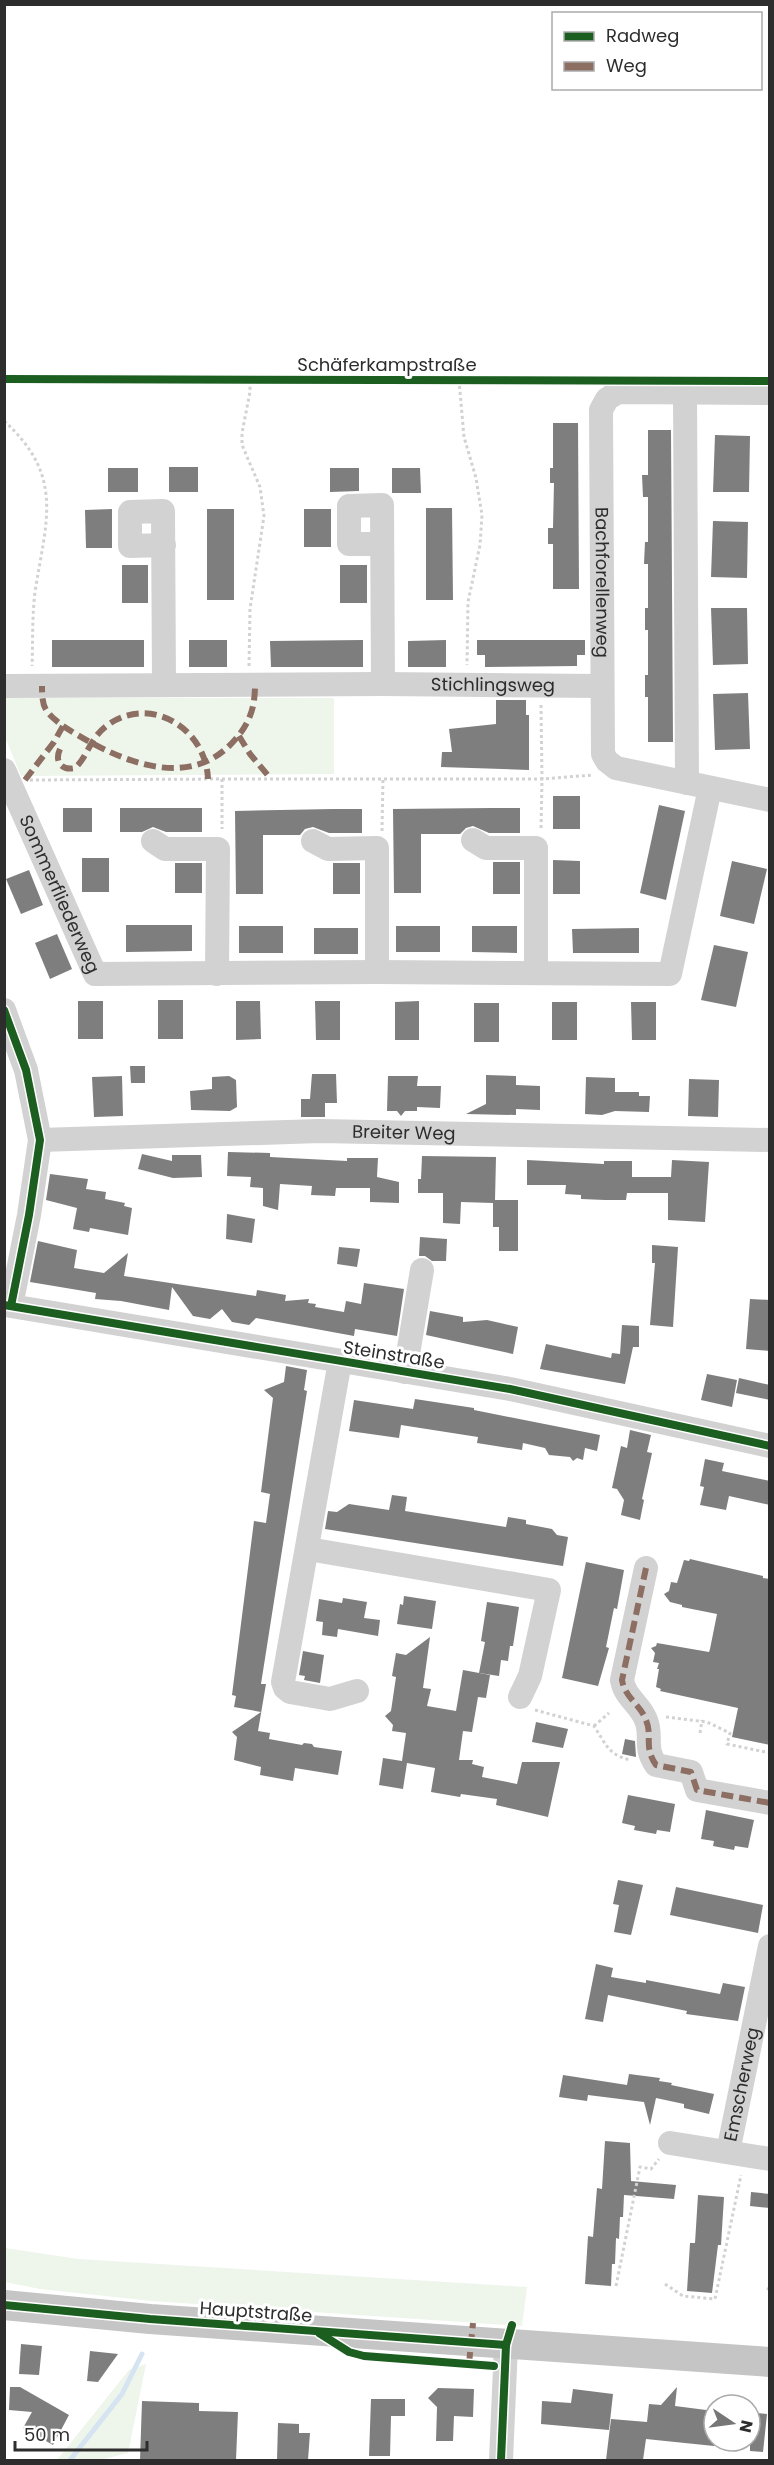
<svg xmlns="http://www.w3.org/2000/svg" width="774" height="2465" viewBox="0 0 774 2465" font-family="Poppins,sans-serif">
<style>
.green{fill:#eef5eb}
.lines{fill:none;stroke-linecap:round;stroke-linejoin:round}
.stream{stroke:#d6e4f2;stroke-width:5}
.building{fill:#7e7e7e}
.path{stroke:#d2d2d2;stroke-width:3;stroke-dasharray:3 3;stroke-linecap:butt}
.minor{stroke:#d2d2d2;stroke-width:24}
.major{stroke:#c5c5c5;stroke-width:30}
.quiet{stroke:#8d6e63;stroke-width:6;stroke-dasharray:12 6;stroke-linecap:butt}
.cycleway-casing{stroke:#fff;stroke-width:11}
.cycleway{stroke:#1b5e20;stroke-width:8}
.labels{text-anchor:middle;stroke-width:6;stroke-linejoin:round;paint-order:stroke}
.street-label{font-size:18px;fill:#2d2d2d;stroke:#fff}
</style>
<rect width="100%" height="100%" fill="#fff"/>
<g class="green">
<polygon points="4,698 334,698 334,774 21,776 5,737"/>
<polygon points="5,2248 78,2259 527,2287 522,2326 152,2301 40,2289 5,2282"/>
<polygon points="146,2364 128,2453 100,2460 57,2460 129,2370"/>
</g>
<g class="lines">
<polyline class="stream" points="70,2460 122,2394 142,2354"/>
</g>
<g class="building">
<polygon points="553,423 578,423 579,589 553,589 553,544 548,544 548,528 553,528 554,483 550,483 550,468 553,468"/>
<polygon points="648,430 671,430 673,742 648,742 648,697 645,697 645,675 648,675 648,630 645,630 645,608 648,608 648,564 644,564 645,542 648,542 648,497 643,497 642,475 648,475"/>
<polygon points="715,435 750,436 749,492 713,492"/>
<rect x="169" y="467" width="29" height="25"/>
<rect x="108" y="468" width="30" height="24"/>
<polygon points="330,468 359,468 359,491 330,492"/>
<polygon points="392,468 420,468 421,493 392,493"/>
<polygon points="426,508 452,508 453,600 426,600"/>
<polygon points="112,509 112,548 86,548 85,510"/>
<rect x="207" y="509" width="27" height="91"/>
<rect x="304" y="509" width="27" height="38"/>
<polygon points="713,521 748,522 747,578 711,577"/>
<rect x="122" y="565" width="26" height="38"/>
<rect x="340" y="565" width="27" height="38"/>
<polygon points="711,608 747,608 748,664 713,665"/>
<rect x="52" y="640" width="92" height="27"/>
<rect x="189" y="640" width="38" height="27"/>
<polygon points="363,640 363,667 271,667 270,641"/>
<polygon points="446,640 446,667 408,667 408,641"/>
<polygon points="477,640 585,640 585,655 577,655 577,666 485,667 485,655 477,655"/>
<polygon points="748,693 750,749 715,750 713,694"/>
<polygon points="496,700 526,700 526,715 529,715 529,770 441,767 442,752 452,752 449,729 496,724"/>
<rect x="553" y="796" width="27" height="33"/>
<polygon points="659,805 685,811 666,900 640,893"/>
<rect x="63" y="808" width="29" height="24"/>
<polygon points="120,808 202,808 202,832 166,832 153,827 142,832 120,832"/>
<polygon points="491,808 520,808 520,833 489,833 473,826 466,828 460,834 421,834 421,893 394,893 393,809"/>
<polygon points="333,809 362,809 362,833 329,833 313,827 305,829 300,835 263,835 263,894 236,894 235,811"/>
<rect x="82" y="858" width="27" height="34"/>
<polygon points="553,860 580,861 580,894 553,894"/>
<polygon points="732,861 767,869 754,924 720,916"/>
<rect x="493" y="862" width="27" height="32"/>
<rect x="175" y="863" width="27" height="30"/>
<rect x="333" y="863" width="27" height="31"/>
<polygon points="29,870 43,905 21,914 6,879"/>
<polygon points="126,925 192,925 192,951 126,952"/>
<rect x="239" y="926" width="44" height="27"/>
<rect x="396" y="926" width="44" height="26"/>
<polygon points="472,926 517,926 517,953 472,952"/>
<rect x="314" y="928" width="44" height="26"/>
<polygon points="639,928 639,953 573,953 572,929"/>
<polygon points="57,934 72,969 50,979 35,943"/>
<polygon points="714,945 748,952 736,1007 701,1000"/>
<rect x="158" y="1000" width="25" height="39"/>
<rect x="78" y="1001" width="25" height="38"/>
<polygon points="236,1001 260,1001 261,1039 236,1040"/>
<polygon points="315,1001 340,1001 340,1040 316,1040"/>
<polygon points="419,1001 419,1040 395,1040 395,1002"/>
<rect x="552" y="1002" width="25" height="38"/>
<polygon points="631,1002 656,1002 656,1040 632,1040"/>
<rect x="474" y="1003" width="25" height="39"/>
<polygon points="130,1066 145,1066 145,1083 131,1083"/>
<polygon points="312,1074 336,1074 337,1103 325,1103 325,1117 301,1117 301,1099 310,1099"/>
<polygon points="486,1075 516,1076 516,1085 540,1086 540,1110 516,1109 516,1115 466,1114 486,1104"/>
<polygon points="122,1076 123,1116 94,1117 92,1077"/>
<polygon points="229,1076 236,1080 237,1107 230,1111 191,1110 190,1091 212,1089 212,1077"/>
<polygon points="388,1076 418,1076 417,1086 441,1086 440,1108 417,1107 417,1111 405,1111 401,1116 397,1111 387,1111"/>
<polygon points="586,1077 615,1078 615,1092 639,1092 639,1096 650,1096 649,1112 615,1111 602,1115 585,1114"/>
<polygon points="689,1079 719,1080 718,1117 688,1116"/>
<polygon points="228,1152 270,1153 270,1157 347,1161 347,1158 378,1158 377,1177 399,1182 399,1203 370,1202 370,1188 336,1188 335,1196 311,1195 312,1186 280,1184 278,1210 263,1206 263,1188 250,1187 251,1177 227,1176"/>
<polygon points="142,1154 172,1161 172,1155 201,1155 202,1177 173,1178 138,1169"/>
<polygon points="422,1156 496,1157 495,1200 518,1200 518,1251 499,1251 499,1227 493,1227 493,1203 461,1202 460,1224 443,1223 443,1193 418,1193 418,1179 421,1179"/>
<polygon points="527,1160 604,1164 604,1161 632,1161 632,1177 671,1177 672,1160 709,1162 705,1222 668,1220 668,1193 627,1193 626,1200 605,1200 581,1199 581,1195 565,1194 566,1185 527,1185"/>
<polygon points="50,1174 88,1179 86,1189 106,1192 105,1199 125,1203 124,1206 132,1208 128,1235 90,1228 89,1232 73,1229 77,1208 46,1200"/>
<polygon points="227,1214 255,1219 252,1243 226,1239"/>
<polygon points="420,1237 447,1239 446,1261 432,1261 425,1256 419,1256"/>
<polygon points="38,1241 77,1250 74,1268 104,1273 128,1253 124,1276 256,1296 257,1290 286,1295 285,1301 309,1299 308,1303 316,1304 315,1307 344,1312 346,1301 361,1304 364,1283 404,1289 397,1336 355,1329 354,1336 256,1318 249,1325 232,1322 222,1309 210,1319 193,1316 172,1287 169,1310 121,1301 95,1299 96,1293 30,1282"/>
<polygon points="652,1245 678,1247 673,1327 650,1325 655,1263 652,1263"/>
<polygon points="339,1247 360,1249 357,1267 337,1264"/>
<polygon points="750,1299 770,1300 770,1351 746,1349"/>
<polygon points="430,1311 463,1317 463,1322 487,1320 518,1327 513,1354 426,1335"/>
<polygon points="622,1325 639,1326 639,1347 633,1347 625,1384 540,1369 546,1344 611,1358 612,1353 620,1354"/>
<polygon points="286,1366 307,1370 304,1390 307,1391 261,1684 266,1684 258,1731 270,1733 269,1739 302,1745 304,1743 312,1744 314,1747 342,1751 338,1775 295,1768 293,1781 260,1775 261,1767 234,1760 237,1737 232,1732 261,1712 234,1707 236,1696 232,1695 254,1521 266,1523 270,1494 261,1492 273,1398 264,1390 284,1382"/>
<polygon points="707,1374 737,1380 732,1407 701,1400"/>
<polygon points="739,1378 770,1385 770,1400 736,1393"/>
<polygon points="415,1399 474,1408 474,1410 600,1435 597,1451 585,1448 583,1460 577,1458 573,1461 570,1457 549,1455 545,1448 523,1443 522,1450 477,1443 478,1437 401,1425 399,1438 349,1431 354,1400 413,1409"/>
<polygon points="630,1430 651,1435 647,1452 652,1453 642,1499 644,1500 640,1520 621,1515 624,1500 617,1489 612,1488 621,1446 627,1448"/>
<polygon points="705,1459 724,1463 722,1471 770,1481 770,1505 729,1496 726,1510 700,1505 704,1487 700,1486"/>
<polygon points="392,1495 407,1497 405,1511 506,1527 508,1517 526,1520 526,1524 552,1529 557,1535 568,1537 563,1566 325,1529 328,1511 337,1512 349,1504 389,1510"/>
<polygon points="690,1559 763,1576 763,1578 770,1579 770,1745 732,1737 738,1708 660,1691 661,1689 656,1687 659,1669 657,1669 659,1663 653,1662 655,1653 651,1648 656,1646 657,1643 709,1652 710,1649 717,1614 682,1607 682,1605 670,1602 664,1594 669,1591 671,1582 677,1583 684,1560 689,1561"/>
<polygon points="586,1562 624,1570 617,1609 614,1608 606,1647 609,1648 598,1686 562,1678"/>
<polygon points="404,1596 436,1601 432,1629 397,1624 400,1604 403,1605"/>
<polygon points="343,1598 367,1602 364,1618 380,1620 378,1636 338,1629 337,1637 322,1635 323,1622 316,1621 319,1599 342,1603"/>
<polygon points="487,1602 519,1607 513,1646 510,1646 508,1661 501,1660 499,1676 479,1673 485,1642 481,1641"/>
<polygon points="430,1637 423,1688 431,1689 427,1706 456,1711 463,1670 490,1675 486,1698 478,1697 472,1732 463,1731 459,1760 473,1760 472,1764 484,1767 482,1777 517,1784 522,1762 560,1762 548,1817 496,1805 497,1799 461,1794 460,1797 431,1792 435,1768 407,1763 403,1789 379,1785 383,1758 402,1761 406,1733 392,1731 393,1725 385,1716 391,1711 396,1677 392,1676 396,1653 406,1655"/>
<polygon points="303,1651 324,1655 320,1683 304,1680 305,1676 299,1675"/>
<polygon points="536,1722 568,1729 563,1748 532,1742"/>
<polygon points="625,1739 635,1741 636,1757 622,1754"/>
<polygon points="628,1795 675,1804 670,1832 657,1830 656,1834 634,1830 635,1826 622,1823"/>
<polygon points="706,1810 754,1820 748,1848 735,1846 734,1850 713,1846 714,1841 701,1839"/>
<polygon points="618,1880 643,1885 631,1935 614,1932 619,1905 613,1904"/>
<polygon points="676,1887 763,1905 758,1933 670,1915"/>
<polygon points="596,1964 613,1968 611,1977 646,1983 646,1980 720,1994 723,1983 745,1987 738,2021 686,2014 687,2011 608,1995 603,2022 585,2019"/>
<polygon points="629,2074 660,2078 659,2081 672,2083 671,2085 714,2094 709,2114 684,2108 684,2104 656,2098 650,2125 644,2102 588,2095 587,2101 559,2097 563,2075 627,2085"/>
<polygon points="605,2141 630,2143 631,2181 676,2185 674,2199 624,2195 623,2217 620,2217 619,2239 616,2238 615,2264 612,2264 611,2286 585,2284 588,2236 593,2237 597,2188 602,2189"/>
<polygon points="751,2192 770,2194 770,2208 750,2206"/>
<polygon points="698,2195 724,2197 721,2245 718,2245 712,2293 687,2291 690,2243 695,2243"/>
<polygon points="21,2344 42,2346 39,2375 19,2374"/>
<polygon points="90,2351 118,2354 98,2382 87,2381"/>
<polygon points="10,2387 20,2387 69,2415 53,2445 23,2428 32,2412 9,2410"/>
<polygon points="677,2387 675,2406 714,2411 714,2446 646,2439 643,2460 606,2460 611,2419 647,2422 649,2404 661,2405"/>
<polygon points="438,2388 474,2389 473,2417 454,2416 453,2441 436,2441 437,2407 428,2398"/>
<polygon points="573,2389 613,2394 609,2430 541,2424 542,2401 571,2403"/>
<polygon points="371,2399 405,2399 405,2416 391,2416 390,2456 369,2456"/>
<polygon points="142,2401 199,2403 199,2411 238,2412 236,2460 140,2460"/>
<polygon points="750,2412 767,2414 763,2452 750,2451"/>
<polygon points="278,2423 299,2424 299,2433 310,2433 308,2460 277,2460"/>
</g>
<g class="lines">
<g class="path">
<polyline points="459,380 464,437 476,478 482,515 480,545 468,602 467,665"/>
<path d="M4,421C65,476 46,521 35,592C32,616 33,641 32,666"/>
<polyline points="249,666 250,609 264,516 260,487 242,445 242,433 250,392 250,379"/>
<polyline points="541,705 542,779 593,775"/>
<polyline points="222,779 542,779 541,829"/>
<polyline points="30,780 222,779 222,829"/>
<polyline points="382,831 383,778"/>
<path d="M535,1710L594,1726C606,1744 607,1754 630,1760"/>
<polyline points="666,1717 707,1722 730,1733 727,1744 770,1753"/>
<polyline points="594,1726 609,1713"/>
<polyline points="700,1733 702,1720"/>
<polyline points="665,2284 683,2296 715,2299 741,2175"/>
<polyline points="616,2286 640,2167 651,2169 659,2159"/>
<polyline points="767,2288 770,2290"/>
</g>
<g class="minor">
<polyline points="685,393 687,783"/>
<path id="s1" d="M770,393L618,392L607,399L601,410L603,754L607,761L616,768L770,800"/>
<polyline points="382,544 349,544 349,506 382,505 383,684"/>
<polyline points="164,685 163,511 130,512 130,546 164,545"/>
<path id="s2" d="M4,686L383,684L602,686"/>
<path id="s3" d="M4,770L95,974L377,972L670,974L710,788"/>
<polyline points="473,840 486,848 536,848 536,973"/>
<polyline points="153,841 165,849 218,849 217,974"/>
<polyline points="313,841 328,849 377,848 377,972"/>
<polyline points="4,1010 26,1070 40,1140 29,1215 11,1306 510,1389 770,1446"/>
<path id="s4" d="M40,1140L320,1131L770,1140"/>
<polyline points="340,1361 283,1682 285,1688 290,1692 330,1699 357,1691"/>
<polyline points="405,1372 422,1270"/>
<polyline points="308,1549 549,1590 530,1676 520,1697"/>
<path d="M646,1568L622,1680C625,1698 640,1704 646,1720C653,1737 643,1746 656,1765L691,1772L697,1790L770,1803"/>
<polyline points="670,2143 770,2159"/>
<path id="s5" d="M728,2152L770,1946"/>
<polyline points="501,2460 506,2345"/>
</g>
<polyline class="major" points="4,2305 150,2319 770,2362"/>
<g class="quiet">
<path d="M63,726C110,756 184,794 232,743C249,725 255,709 255,685"/>
<polyline points="239,736 250,754 271,779"/>
<path d="M60,749C54,762 62,771 75,768C89,755 89,738 109,724C152,695 206,729 208,779"/>
<path d="M25,780L54,742L63,726C45,712 42,709 42,686"/>
<path d="M646,1568L622,1680C625,1698 640,1704 646,1720C653,1737 643,1746 656,1765L691,1772L697,1790L770,1803"/>
<polyline points="469,2364 473,2323"/>
</g>
<defs>
<g id="cycleway">
<polyline points="4,379 770,381"/>
<polyline points="4,1010 26,1070 40,1140 29,1215 11,1306"/>
<polyline points="4,1305 510,1389 770,1446"/>
<polyline points="4,2305 150,2319 506,2345"/>
<polyline points="319,2333 349,2352 364,2356 494,2366"/>
<polyline points="501,2460 506,2345 512,2325"/>
</g>
</defs>
<use href="#cycleway" class="cycleway-casing"/>
<use href="#cycleway" class="cycleway"/>
</g>
<g class="labels">
<g class="street-label">
<text x="387" y="371">Schäferkampstraße</text>
<text dy="6" stroke="none"><textPath href="#s1" startOffset="350">Bachforellenweg</textPath></text>
<text dy="6" stroke="none"><textPath href="#s2" startOffset="489">Stichlingsweg</textPath></text>
<text dy="6" stroke="none"><textPath href="#s3" startOffset="136">Sommerfliederweg</textPath></text>
<text dy="6" stroke="none"><textPath href="#s4" startOffset="364">Breiter Weg</textPath></text>
<text transform="translate(394 1355) rotate(9)" y="6">Steinstraße</text>
<text dy="6" stroke="none"><textPath href="#s5" startOffset="69">Emscherweg</textPath></text>
<text transform="translate(256 2312) rotate(4)" y="6">Hauptstraße</text>
</g>
</g>
<rect width="774" height="2465" fill="none" stroke="#2d2d2d" stroke-width="12"/>
<rect x="552" y="12" width="210" height="78" fill="#ffffff" stroke="#ababab" stroke-width="1.5"/>
<rect x="564" y="32" width="30" height="9" fill="#1b5e20" stroke="#ababab" stroke-width="1.5"/>
<text x="606" y="42" font-size="18" fill="#2d2d2d">Radweg</text>
<rect x="564" y="62" width="30" height="9" fill="#8d6e63" stroke="#ababab" stroke-width="1.5"/>
<text x="606" y="72" font-size="18" fill="#2d2d2d">Weg</text>
<g transform="translate(732 2423) rotate(103)"><circle r="28" fill="#ffffff" stroke="#ababab" stroke-width="1.5"/>
<path d="M0-4.5L10 22L0 15L-10 22Z" fill="#767676"/>
<text y="-9" font-size="16" font-weight="bold" text-anchor="middle" fill="#2d2d2d">N</text>
</g>
<path d="M15 2441v9h132v-9" fill="none" stroke="#2d2d2d" stroke-width="3"/>
<text x="24" y="2441" font-size="18" fill="#2d2d2d" stroke="#ffffff" stroke-width="4.5" paint-order="stroke">50 m</text>
</svg>
